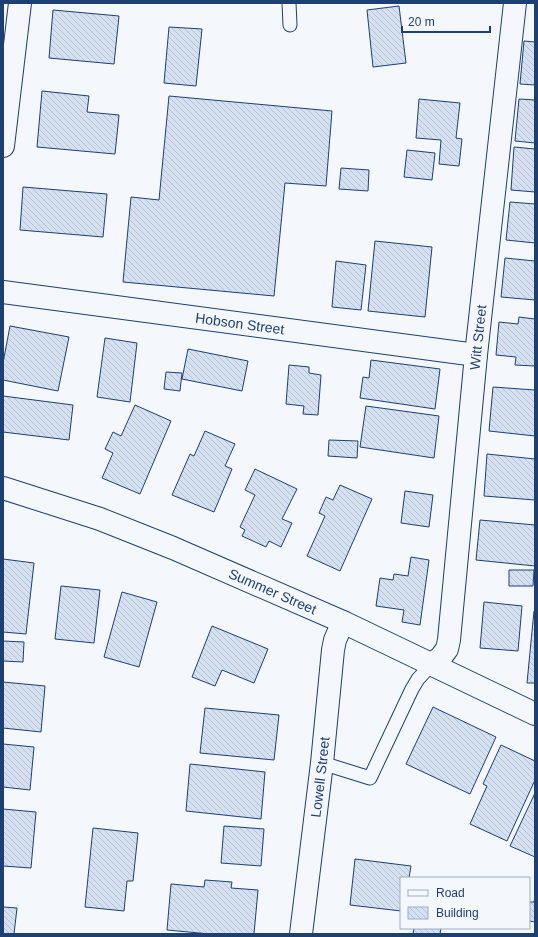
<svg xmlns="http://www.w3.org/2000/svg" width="538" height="937" viewBox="0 0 538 937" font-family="Arial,sans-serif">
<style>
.building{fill:url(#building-back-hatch);stroke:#1d3f73}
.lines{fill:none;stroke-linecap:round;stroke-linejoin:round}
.service-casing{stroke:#1d3f73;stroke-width:15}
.minor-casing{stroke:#1d3f73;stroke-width:24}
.secondary-casing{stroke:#1d3f73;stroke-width:24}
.service{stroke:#f4f7fb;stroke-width:13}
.minor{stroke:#f4f7fb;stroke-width:22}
.secondary{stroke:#f4f7fb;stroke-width:22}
.labels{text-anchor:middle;stroke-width:3;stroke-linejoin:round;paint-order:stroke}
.street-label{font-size:14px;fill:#1d3f73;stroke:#f4f7fb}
</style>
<defs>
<pattern id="building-back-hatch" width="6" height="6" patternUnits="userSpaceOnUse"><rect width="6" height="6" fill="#d5e0f0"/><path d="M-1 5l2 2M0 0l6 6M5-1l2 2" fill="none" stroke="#b6c1d1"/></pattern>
</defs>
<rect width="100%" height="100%" fill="#f4f7fb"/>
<g class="building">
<polygon points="399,6 406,63 373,67 367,10"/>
<polygon points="53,10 119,16 114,64 49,58"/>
<polygon points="169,27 202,29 196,86 164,83"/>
<polygon points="524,41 535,42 535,85 520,84"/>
<polygon points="42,91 89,96 87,112 119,115 115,154 37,147"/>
<polygon points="169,96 332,111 326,186 285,183 274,296 123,282 131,197 159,200"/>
<polygon points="419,99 460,103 456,138 462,139 459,166 439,164 441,140 416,138"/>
<polygon points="519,99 535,100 535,143 515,141"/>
<polygon points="514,147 535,149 535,192 511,190"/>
<polygon points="407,150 435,153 432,180 404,177"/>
<polygon points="341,168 369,170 368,191 339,189"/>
<polygon points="23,187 107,194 103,237 20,230"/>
<polygon points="510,202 535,204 535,243 506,240"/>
<polygon points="375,241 432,247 425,317 368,311"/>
<polygon points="505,258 535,261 535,300 501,297"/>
<polygon points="336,261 366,265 361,310 332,307"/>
<polygon points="519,317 535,319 535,366 515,365 516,357 496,355 499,322 518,324"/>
<polygon points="10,326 69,337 58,391 3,380 3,363"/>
<polygon points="105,338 137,343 130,402 97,397"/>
<polygon points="188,349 248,361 242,391 182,379"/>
<polygon points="371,360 440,369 435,409 360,398 363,377 369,378"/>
<polygon points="289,365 309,367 309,373 321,375 318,415 303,414 304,406 286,404"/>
<polygon points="166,372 182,373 180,391 164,389"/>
<polygon points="493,387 535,390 535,436 489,431"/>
<polygon points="3,396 73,405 69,440 3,432"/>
<polygon points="135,405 171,421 140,494 102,478 113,453 105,449 113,432 121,436"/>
<polygon points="366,406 439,416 434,458 360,447"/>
<polygon points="205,431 235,444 225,466 232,469 214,512 172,495 190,454 194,456"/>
<polygon points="329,440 358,441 357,458 328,456"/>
<polygon points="487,454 535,459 535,500 484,496"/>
<polygon points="255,469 297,489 282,519 292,523 281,547 269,541 266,547 242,536 245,530 240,527 255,495 245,490"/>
<polygon points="340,485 372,499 340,571 307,556 325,516 319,513 326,497 333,500"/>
<polygon points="405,491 433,495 429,527 401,523"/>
<polygon points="480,520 535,525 535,566 476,560"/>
<polygon points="411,557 429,560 420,625 402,622 404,610 376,606 380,578 393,580 394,574 408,576"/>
<polygon points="3,559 34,563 26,634 3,632"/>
<polygon points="509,570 534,570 533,586 509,586"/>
<polygon points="61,586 100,590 94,643 55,639"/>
<polygon points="122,592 157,602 139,667 104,657"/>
<polygon points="484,602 522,606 518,651 480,648"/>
<polygon points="534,611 535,611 535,683 527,683"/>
<polygon points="212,626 268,649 254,683 222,670 215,686 192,677"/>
<polygon points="3,641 24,642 23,662 3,661"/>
<polygon points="3,682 45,686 41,732 3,728"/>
<polygon points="433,707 496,737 470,794 406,764"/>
<polygon points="205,708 279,715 274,760 200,753"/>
<polygon points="3,744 34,747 30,790 3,787"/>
<polygon points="501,745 535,761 535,780 507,841 470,824 487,786 483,784"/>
<polygon points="190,764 265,772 261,819 186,811"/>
<polygon points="535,793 535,857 510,846"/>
<polygon points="3,809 36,812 31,868 3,866"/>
<polygon points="224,826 264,829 261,866 221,863"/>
<polygon points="93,828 138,833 133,881 127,881 124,911 85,907"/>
<polygon points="355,859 411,866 409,878 401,878 401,911 350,905"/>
<polygon points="205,880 232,882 231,888 258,890 254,934 210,934 167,930 171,884 204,887"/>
<polygon points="535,896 535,922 529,921 529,902 534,902"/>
<polygon points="3,907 17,908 14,934 3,934"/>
<polygon points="414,928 441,928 440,934 413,934"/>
</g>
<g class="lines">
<defs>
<g id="service">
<polyline points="289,3 290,25"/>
<polyline points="322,763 370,778 412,689 418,679 431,665"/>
</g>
<g id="minor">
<polyline points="3,146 20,3"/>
<path id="s1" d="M3,292L476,355"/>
<path id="s2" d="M431,665L441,657L447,649L449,640L476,355L515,3"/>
<path id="s3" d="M301,934L322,763L333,650L335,640L343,622"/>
</g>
<g id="secondary">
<path id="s4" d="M3,488L100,519L173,548L343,622L535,714"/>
</g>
</defs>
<use href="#service" class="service-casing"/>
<use href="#minor" class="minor-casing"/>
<use href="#secondary" class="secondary-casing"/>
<use href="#service" class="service"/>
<use href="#minor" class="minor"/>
<use href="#secondary" class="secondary"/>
</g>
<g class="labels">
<g class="street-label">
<text dy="5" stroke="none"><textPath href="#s1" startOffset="239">Hobson Street</textPath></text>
<text dy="5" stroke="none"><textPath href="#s2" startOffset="336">Witt Street</textPath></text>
<text dy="5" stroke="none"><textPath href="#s4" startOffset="289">Summer Street</textPath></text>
<text dy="5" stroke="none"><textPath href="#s3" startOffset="158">Lowell Street</textPath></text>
</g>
</g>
<rect width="538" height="937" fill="none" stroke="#1d3f73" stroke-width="8"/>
<rect x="400" y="877" width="130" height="52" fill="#f4f7fb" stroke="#9eadc5"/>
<rect x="408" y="890" width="20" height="6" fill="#f4f7fb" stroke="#9eadc5"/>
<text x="436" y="897" font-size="12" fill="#1d3f73">Road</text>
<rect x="408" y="907" width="20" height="12" fill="url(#building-back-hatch)" stroke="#9eadc5"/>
<text x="436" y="917" font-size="12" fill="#1d3f73">Building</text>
<path d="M402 26v6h88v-6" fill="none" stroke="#1d3f73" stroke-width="2"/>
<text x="408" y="26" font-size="12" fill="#1d3f73" stroke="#f4f7fb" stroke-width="3" paint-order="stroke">20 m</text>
</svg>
